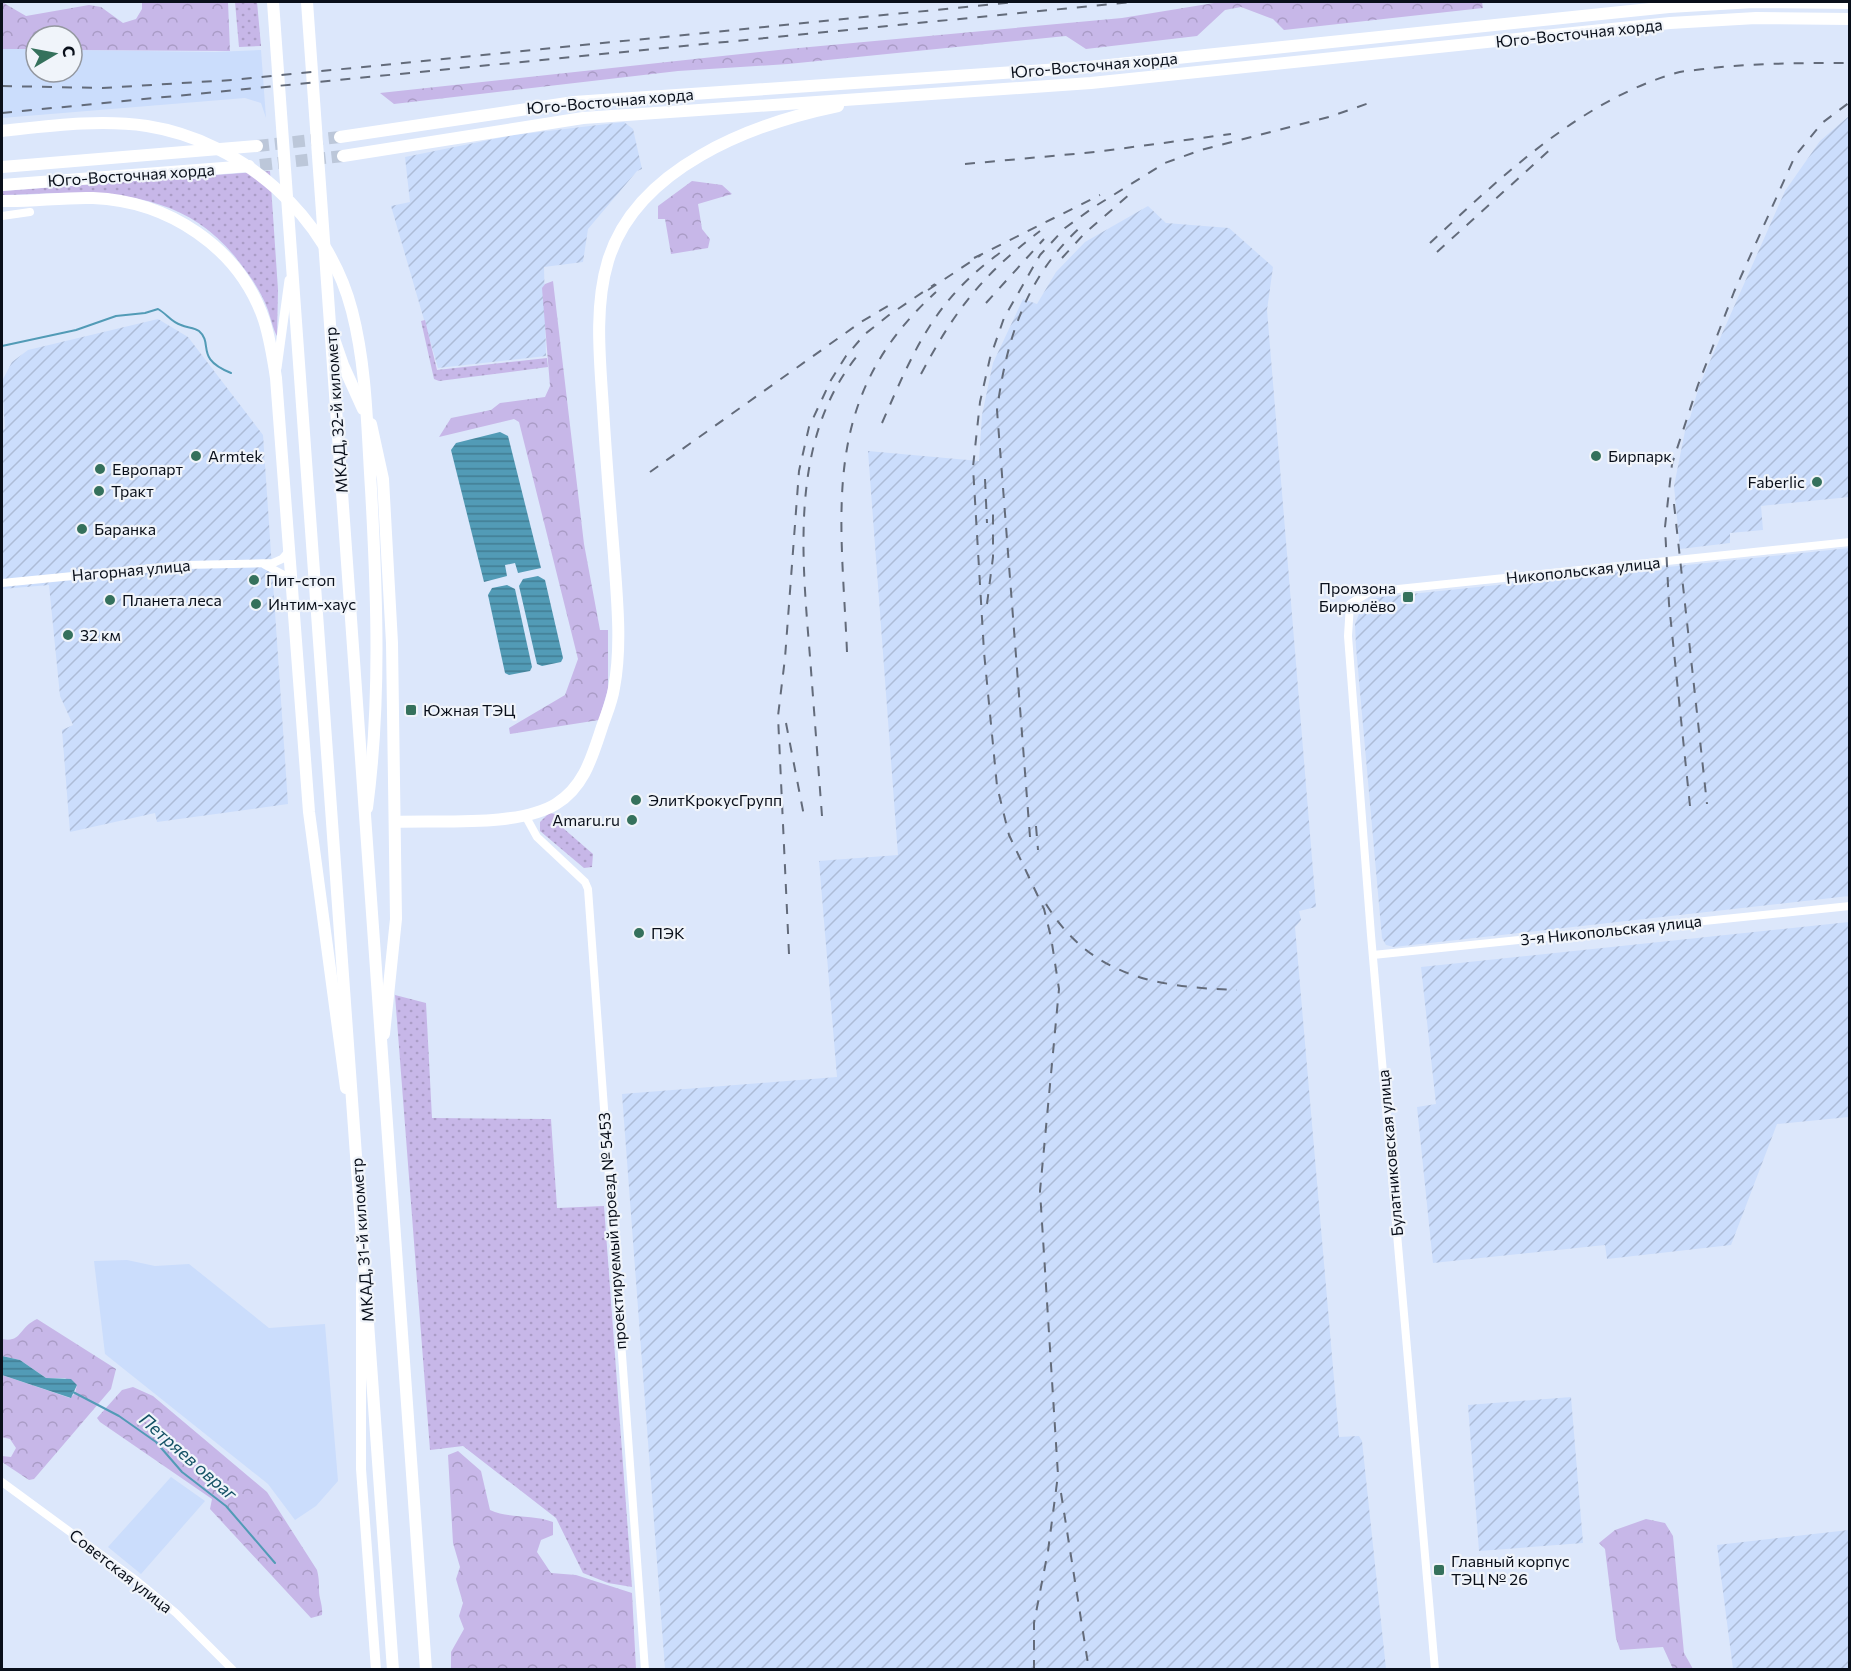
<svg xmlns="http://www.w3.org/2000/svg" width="1851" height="1671" viewBox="0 0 1851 1671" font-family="Commissioner,sans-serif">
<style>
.built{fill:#cbddfc}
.industrial{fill:url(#industrial-furrows)}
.grass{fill:url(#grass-dots)}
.forest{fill:url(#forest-crowns)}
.water{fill:url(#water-rules)}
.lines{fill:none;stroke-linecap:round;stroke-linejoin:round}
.stream{stroke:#529bb6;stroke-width:2}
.primary-tunnel{stroke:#bcc7d9;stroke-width:12;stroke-dasharray:12 6;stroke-linecap:butt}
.minor{stroke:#fff;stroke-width:8}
.tertiary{stroke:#fff;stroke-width:9}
.secondary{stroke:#fff;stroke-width:10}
.primary{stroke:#fff;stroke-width:12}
.trunk{stroke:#fff;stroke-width:12}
.rail{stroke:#636b7a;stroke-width:2;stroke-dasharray:10 10;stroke-linecap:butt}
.poi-dot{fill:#35715c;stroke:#f0f4fa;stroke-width:2}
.labels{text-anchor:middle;stroke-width:4.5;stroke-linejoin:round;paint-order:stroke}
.street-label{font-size:16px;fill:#090f1a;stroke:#f0f4fa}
.poi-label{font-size:16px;fill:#090f1a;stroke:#f0f4fa;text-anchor:start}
.water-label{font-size:18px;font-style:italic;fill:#145165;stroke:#f0f4fa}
</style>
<defs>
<pattern id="industrial-furrows" width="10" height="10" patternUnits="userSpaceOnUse" patternTransform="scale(1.5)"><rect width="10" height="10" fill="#cbddfc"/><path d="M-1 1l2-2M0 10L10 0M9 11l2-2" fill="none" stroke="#adbcd7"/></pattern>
<pattern id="grass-dots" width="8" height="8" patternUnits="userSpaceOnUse" patternTransform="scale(1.5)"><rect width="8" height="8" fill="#c7b7e8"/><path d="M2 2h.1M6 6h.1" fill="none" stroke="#aa9cc6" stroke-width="1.8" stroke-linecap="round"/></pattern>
<pattern id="forest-crowns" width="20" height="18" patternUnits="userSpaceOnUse" patternTransform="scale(1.5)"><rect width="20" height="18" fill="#c7b7e8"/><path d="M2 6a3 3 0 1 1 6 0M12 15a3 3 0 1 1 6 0" fill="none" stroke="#aa9cc6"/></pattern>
<pattern id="water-rules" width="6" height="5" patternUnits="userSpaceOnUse" patternTransform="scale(1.5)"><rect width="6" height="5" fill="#529bb6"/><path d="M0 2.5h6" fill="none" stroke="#427d93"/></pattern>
</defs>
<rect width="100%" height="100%" fill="#dce7fb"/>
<g class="built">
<polygon points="2,49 36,49 36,72 72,72 72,50 215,52 261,50 266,118 261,103 245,98 2,118"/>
<polygon points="127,1260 155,1266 189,1264 269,1328 325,1324 338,1481 316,1506 295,1520 268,1484 105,1354 94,1261"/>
<polygon points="171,1477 205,1501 141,1574 108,1547"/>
</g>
<g class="industrial">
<polygon points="1849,116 1849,497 1761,506 1763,530 1730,533 1730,543 1680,549 1674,486 1687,421 1690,418 1699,386 1785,191 1820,141"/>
<polygon points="624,122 633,129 642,169 637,171 588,229 583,262 544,267 546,356 438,368 391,206 410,202 405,157 514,135"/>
<polygon points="1148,206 1166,223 1229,228 1273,267 1267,310 1316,907 1299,911 1301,920 1295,927 1339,1437 1359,1436 1362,1441 1386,1669 665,1669 622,1094 837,1077 819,861 898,855 868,451 979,461 982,415 993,363 1023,299 1037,304 1056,272 1085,242"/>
<polygon points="158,319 188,337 263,435 288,804 157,822 155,813 70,832 62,730 73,725 60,696 49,585 2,589 2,430 5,429 2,381 12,362 28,350"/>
<polygon points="1849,548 1849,896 1394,947 1386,945 1382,938 1356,647 1355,624 1361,609 1372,599 1382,597"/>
<polygon points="1849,922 1849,1117 1777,1124 1731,1245 1607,1259 1605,1245 1433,1263 1417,1107 1436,1104 1421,967"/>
<polygon points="1571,1397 1583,1543 1479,1551 1468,1405"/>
<polygon points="1849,1530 1849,1669 1733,1669 1717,1545"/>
</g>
<g class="grass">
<polygon points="235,2 257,2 261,46 239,47"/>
<path d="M270,171L278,290L277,336C273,329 271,319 268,310C262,293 251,277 240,263C180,182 90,192 2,195V191Z"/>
<polygon points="425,320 437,370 547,358 548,367 439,381 434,379 421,321"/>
<polygon points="549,813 555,814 556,822 593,854 592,867 584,868 540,831 540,822"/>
<polygon points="395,995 426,1003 432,1118 551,1119 557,1208 604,1206 632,1587 608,1583 583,1573 556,1518 463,1446 430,1450"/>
</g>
<g class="forest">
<polygon points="2,2 26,16 89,5 101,7 123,23 136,19 142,9 142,2 228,2 230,51 72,50 72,36 36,36 36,49 2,49"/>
<polygon points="1220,2 1482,2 1483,8 1284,30 1273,19 1241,7 1225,10 1197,36 1086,49 1066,36 788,64 678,71 394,104 380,93 788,49 1122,18"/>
<polygon points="692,181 722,185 732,194 698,204 702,229 710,239 708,248 671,254 665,219 658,219 658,206"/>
<polygon points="553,281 584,544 600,630 608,630 608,689 599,720 510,734 509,728 565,695 578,659 519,422 514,419 439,437 451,418 491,410 500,403 545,397 550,386 542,288 545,284"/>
<path d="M37,1319L116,1369L111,1389L34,1479L29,1480L2,1462V1456L11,1457L16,1448L10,1439L2,1437V1375L70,1398L75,1393L77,1385L65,1378H46L20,1360L2,1356V1339C22,1343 18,1328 37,1319Z"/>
<path d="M133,1387L153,1396L267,1492L317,1570C319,1578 319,1582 319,1590C319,1599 323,1605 322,1615L311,1618L210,1509L212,1499L100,1422L97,1418L122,1390Z"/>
<path d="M458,1451L481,1471L490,1510C510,1519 532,1514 553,1522V1535L541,1540L537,1552L551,1573L576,1575L632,1593L636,1669H451V1652L464,1629L459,1616L463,1603L456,1579L460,1567L453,1543L448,1455Z"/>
<polygon points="1646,1519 1665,1523 1673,1536 1684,1653 1693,1669 1673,1669 1663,1647 1620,1650 1616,1638 1605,1549 1599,1543 1615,1530"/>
</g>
<g class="water">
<polygon points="500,432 508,436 541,568 518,573 515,563 505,565 507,576 484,582 451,450 456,443"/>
<polygon points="538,576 545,580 563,658 561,662 542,666 537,664 519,586 523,579"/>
<polygon points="507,585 515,589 532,667 530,671 509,675 505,673 488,595 492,588"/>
<polygon points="2,1356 20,1360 46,1378 71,1379 77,1385 71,1398 2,1375"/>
</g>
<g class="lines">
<g class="stream">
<path d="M2,346L76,330L116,316L145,313L158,309C167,314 171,322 181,325C187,328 194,327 199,331C214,344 194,358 231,373"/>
<polyline points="73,1392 119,1416 156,1442 182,1472 226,1506 275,1563"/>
</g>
<g class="primary-tunnel">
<polyline points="257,146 340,137"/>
<polyline points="260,165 343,156"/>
</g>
<g class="minor">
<polyline points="2,216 30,212"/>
<polyline points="265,565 284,575 290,585"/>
<polyline points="2,583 184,565 273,563 282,559 288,552"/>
<polyline points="526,817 537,837 585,882 588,889 645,1670"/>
<polyline points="1373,955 1850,906"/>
<polyline points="2,1482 137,1581 176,1613 233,1670"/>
<polyline points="1435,1670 1371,935 1348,636 1350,604 1369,592 1850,542"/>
</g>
<polyline class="tertiary" points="277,368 289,280"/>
<polyline class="secondary" points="361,1284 361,1469 376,1670"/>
<g class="primary">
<path d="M2,131C49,126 99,119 147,126C243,141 328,217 352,311C367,369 367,430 371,489C377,596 381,702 367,808"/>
<polyline points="340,137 574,102 1090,67 1669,7 1754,2 1850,3"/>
<polyline points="343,156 583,118 1091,83 1670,23 1756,18 1850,19"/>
<polyline points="2,167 257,146"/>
<polyline points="2,185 249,166"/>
<path d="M2,201C32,202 62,197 93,198C168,201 239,247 264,320C270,339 273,358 276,378L309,812L346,1088"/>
<polyline points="333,336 343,365 363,409"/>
<polyline points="371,424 383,479 392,643 396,919 384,1034"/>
<path d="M395,822C440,820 519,827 556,804C584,787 592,757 602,727C606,715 612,702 614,688C622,646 617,599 614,556C610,507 606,458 603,408C600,361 594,307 608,261C636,168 751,124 838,106"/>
</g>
<g class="trunk">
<polyline points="273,2 393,1670"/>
<polyline points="307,2 426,1670"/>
</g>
<g class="rail">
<polyline points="2,86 102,88 232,80 1015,2"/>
<polyline points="2,113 1132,2"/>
<polyline points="965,164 1095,152 1231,134"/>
<path d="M1430,243C1501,177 1580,101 1676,73C1687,70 1701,70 1712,68C1758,63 1804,63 1850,63"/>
<polyline points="1437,252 1553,147"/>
<polyline points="974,258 1100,195"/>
<polyline points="1062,258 1084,234 1130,194"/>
<polyline points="928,290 981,255"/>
<polyline points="986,303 1044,239"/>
<path d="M921,374C955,310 982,275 1040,231"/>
<path d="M882,423C914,350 935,298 1004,250"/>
<polyline points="650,472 861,322 893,303"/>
<polyline points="985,479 987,523"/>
<polyline points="1674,504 1707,804"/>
<polyline points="987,604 993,557 993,511"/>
<path d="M847,652C841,510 819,398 936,292"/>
<polyline points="786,723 805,821"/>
<polyline points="1690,806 1669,604 1665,527 1672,464 1698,385 1734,292 1795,156 1822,123 1850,102"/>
<path d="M822,816C818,763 814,710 810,657C802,557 789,439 858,355"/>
<polyline points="1036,826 1038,850"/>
<path d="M1030,837L997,410C1007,336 1027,274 1085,223"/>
<path d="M1046,904C1091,977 1156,987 1237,990"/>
<polyline points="789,954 778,716 785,658 799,471 809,427 831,380 846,356 865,334 889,315 935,284"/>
<polyline points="1061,1493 1089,1670"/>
<polyline points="1034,1670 1034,1623 1048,1551 1058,1475 1040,1191 1059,989 1051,937 1044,909 1009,835 997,786 984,652 973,467 980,402 990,358 1004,318 1040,255 1065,228 1094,207 1165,163 1201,150 1329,117 1372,102"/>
</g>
</g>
<g class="poi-dot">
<circle cx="196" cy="456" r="6"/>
<circle cx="1596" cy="456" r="6"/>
<circle cx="100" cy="469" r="6"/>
<circle cx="1817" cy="482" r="6"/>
<circle cx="99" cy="491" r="6"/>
<circle cx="82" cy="529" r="6"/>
<circle cx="254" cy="580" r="6"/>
<rect x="1402" y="591" width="12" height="12" rx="3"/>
<circle cx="110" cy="600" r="6"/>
<circle cx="256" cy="604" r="6"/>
<circle cx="68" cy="635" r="6"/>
<rect x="405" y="704" width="12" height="12" rx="3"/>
<circle cx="636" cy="800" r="6"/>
<circle cx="632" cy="820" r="6"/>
<circle cx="639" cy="933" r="6"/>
<rect x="1433" y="1564" width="12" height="12" rx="3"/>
</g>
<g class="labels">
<g class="street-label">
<text transform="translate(1579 33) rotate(-6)" y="6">Юго-Восточная хорда</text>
<text transform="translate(1094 65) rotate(-5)" y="6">Юго-Восточная хорда</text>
<text transform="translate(610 101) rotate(-5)" y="6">Юго-Восточная хорда</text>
<text transform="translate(131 175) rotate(-4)" y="6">Юго-Восточная хорда</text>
<text transform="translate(336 410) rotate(-94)" y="6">МКАД, 32-й километр</text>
<text transform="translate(131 570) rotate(-5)" y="6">Нагорная улица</text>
<text transform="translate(1583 570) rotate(-6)" y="6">Никопольская улица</text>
<text transform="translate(1611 930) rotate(-6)" y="6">3-я Никопольская улица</text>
<text transform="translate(1390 1153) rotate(-95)" y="6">Булатниковская улица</text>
<text transform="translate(612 1231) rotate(-94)" y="6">проектируемый проезд № 5453</text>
<text transform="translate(362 1240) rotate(-94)" y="6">МКАД, 31-й километр</text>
<text transform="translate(121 1571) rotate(38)" y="6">Советская улица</text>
</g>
<g class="poi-label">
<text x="208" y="462">Armtek</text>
<text x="1608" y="462">Бирпарк</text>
<text x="112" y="475">Европарт</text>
<text x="1805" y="488" text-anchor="end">Faberlic</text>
<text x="111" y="497">Тракт</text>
<text x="94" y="535">Баранка</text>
<text x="266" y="586">Пит-стоп</text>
<text x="1396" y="594" text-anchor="end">Промзона<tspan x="1396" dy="18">Бирюлёво</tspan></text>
<text x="122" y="606">Планета леса</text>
<text x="268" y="610">Интим-хаус</text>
<text x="80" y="641">32 км</text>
<text x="423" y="716">Южная ТЭЦ</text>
<text x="648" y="806">ЭлитКрокусГрупп</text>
<text x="620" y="826" text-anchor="end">Amaru.ru</text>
<text x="651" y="939">ПЭК</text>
<text x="1451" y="1567">Главный корпус<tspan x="1451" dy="18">ТЭЦ № 26</tspan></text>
</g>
<g class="water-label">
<text transform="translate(188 1457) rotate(41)" y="6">Петряев овраг</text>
</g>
</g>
<rect width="1851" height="1671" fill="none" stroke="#090f1a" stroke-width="6"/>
<g transform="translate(54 54) rotate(80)"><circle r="28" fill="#f0f4fa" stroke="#9498a0" stroke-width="1.5"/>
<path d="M0-4.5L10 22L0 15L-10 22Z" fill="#35715c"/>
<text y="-9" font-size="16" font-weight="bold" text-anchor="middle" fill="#090f1a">С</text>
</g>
</svg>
